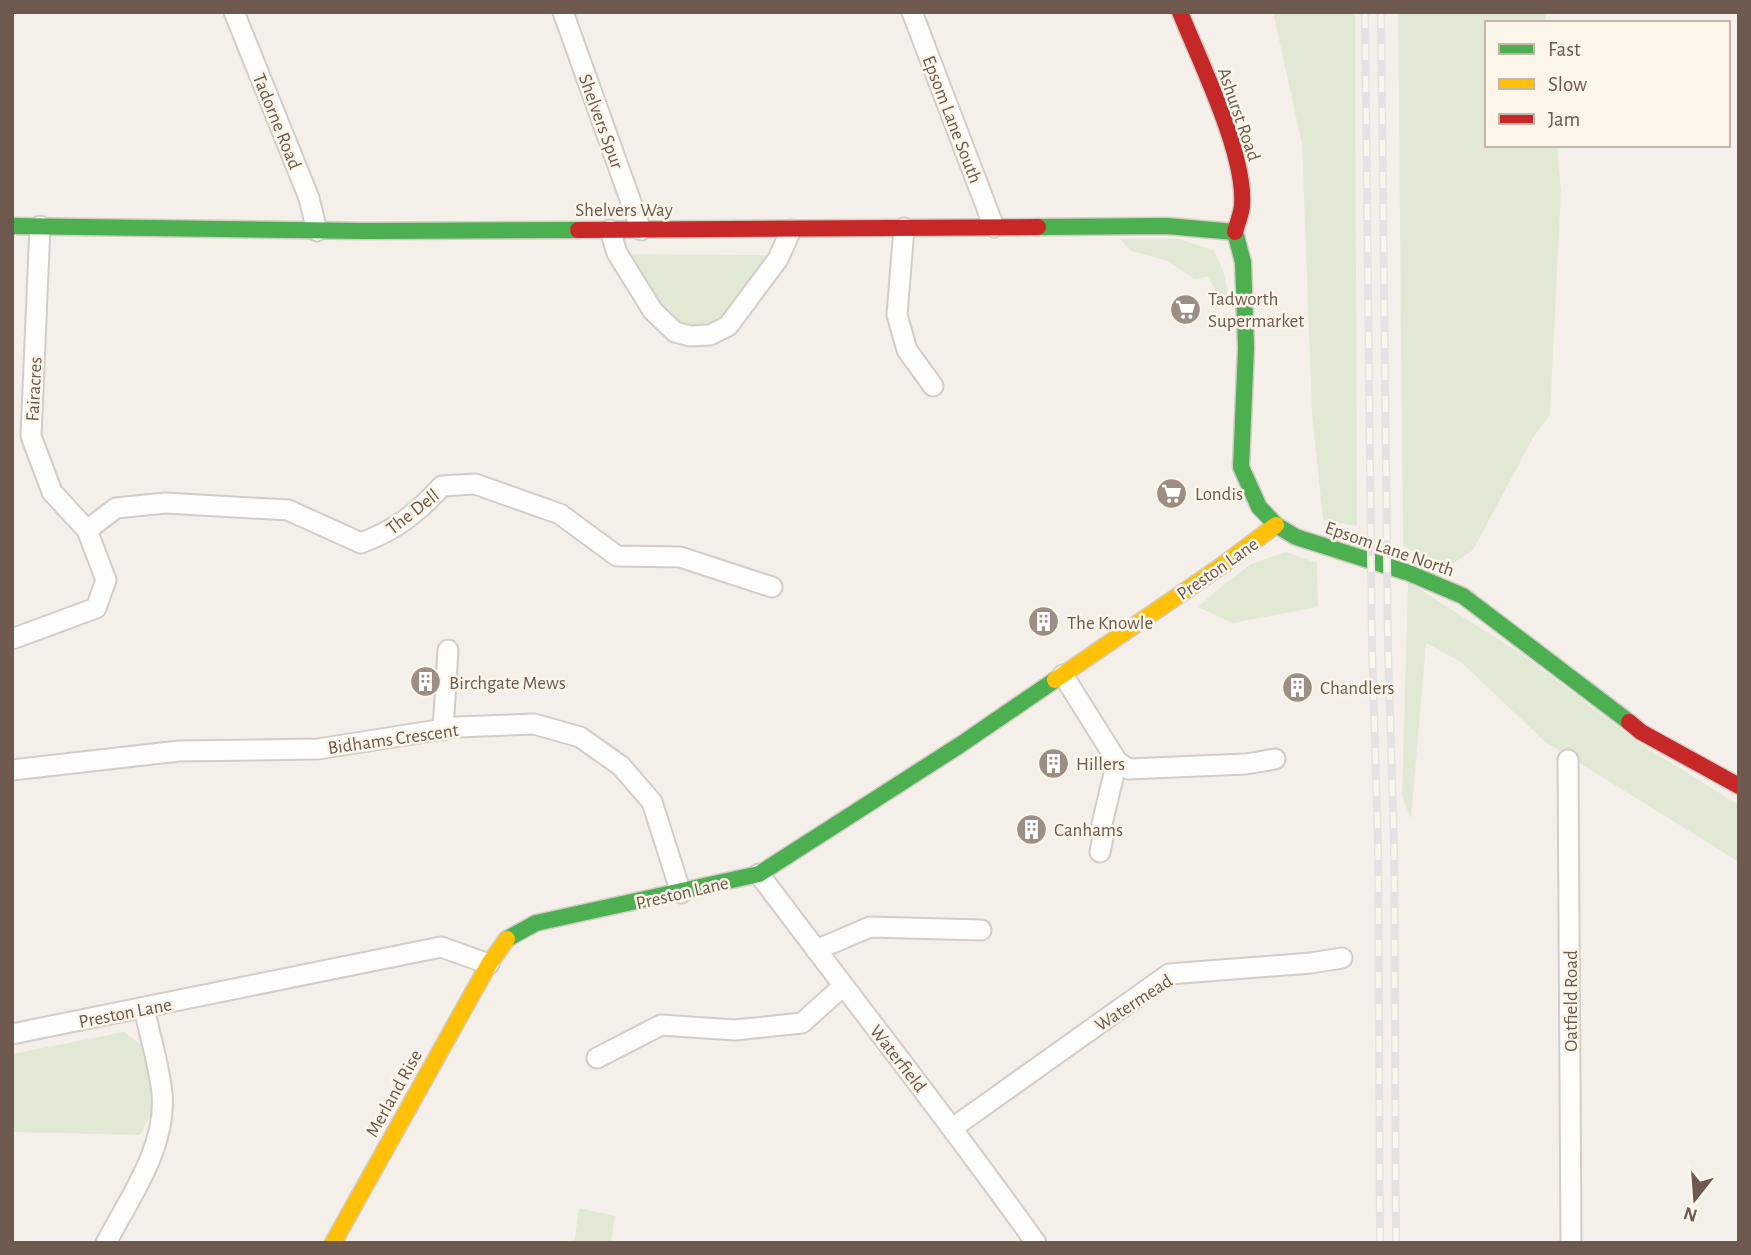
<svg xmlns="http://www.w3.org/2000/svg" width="1751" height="1255" viewBox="0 0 1751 1255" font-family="'Alegreya Sans',sans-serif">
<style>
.green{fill:#e1e9d5}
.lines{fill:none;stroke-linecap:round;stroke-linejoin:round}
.street-casing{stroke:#d3cdc7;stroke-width:23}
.fast-casing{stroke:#d3ccc6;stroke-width:19}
.slow-casing{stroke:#d3ccc6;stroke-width:19}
.jam-casing{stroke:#d3ccc6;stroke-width:19}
.street{stroke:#fdfdfc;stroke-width:19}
.fast{stroke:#4caf50;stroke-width:16}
.slow{stroke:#ffc107;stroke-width:16}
.jam{stroke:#c62828;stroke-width:16}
.rail-casing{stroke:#e4e2e3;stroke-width:8}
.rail{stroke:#fcf5e9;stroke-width:5;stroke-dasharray:16;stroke-linecap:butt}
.labels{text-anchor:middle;stroke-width:5;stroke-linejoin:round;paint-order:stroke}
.street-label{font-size:19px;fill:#6d594d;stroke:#fcf5e9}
.poi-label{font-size:19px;fill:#6d594d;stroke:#fcf5e9;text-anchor:start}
</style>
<rect width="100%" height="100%" fill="#f4f0e9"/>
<g class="green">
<polygon points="1273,12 1355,12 1357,526 1323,520 1312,413 1302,144"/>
<polygon points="1398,12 1545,12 1546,23 1487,23 1487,145 1557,145 1561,190 1550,415 1534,436 1473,550 1446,568 1403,546"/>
<path d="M1120,239H1179L1213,250C1223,267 1231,289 1226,309L1208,277L1194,279L1168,261L1131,251Z"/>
<polygon points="628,254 768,255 726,320 704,327 687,326 672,318"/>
<polygon points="1286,552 1317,563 1318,607 1233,623 1198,607 1221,587 1251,564"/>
<polygon points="1408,582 1523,655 1642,745 1739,805 1739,862 1544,741 1461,662 1426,643 1411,819 1402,796"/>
<polygon points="124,1032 153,1053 162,1093 140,1135 12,1132 12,1054"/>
<polygon points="579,1208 615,1216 611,1243 574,1243"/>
</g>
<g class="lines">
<defs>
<g id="street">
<polyline points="234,12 309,198 317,231"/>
<polyline points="563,12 641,230"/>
<polyline points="912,12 994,227"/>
<polyline points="904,228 897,315 907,350 933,386"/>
<polyline points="610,230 617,253 653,311 675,332 690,336 710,335 728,326 778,259 791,230"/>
<path d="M87,530L116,508L165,503L288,510L361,543C396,530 417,513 442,486L475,484L560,514L617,556L680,557L772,587"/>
<polyline points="12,639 96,608 106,580 87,530 52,492 31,436 40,226"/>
<polyline points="1063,675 1117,761 1128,769 1246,764 1275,759"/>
<polyline points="443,730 448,650"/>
<polyline points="1568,760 1571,1243"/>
<polyline points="12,770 179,751 318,749 457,727 534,724 580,737 621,766 652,802 681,893"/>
<polyline points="1100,852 1103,837 1102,824 1117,761"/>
<path d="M759,874C851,997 947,1118 1036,1243"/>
<polyline points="816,950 870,927 981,930"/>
<polyline points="12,1034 441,947 489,964"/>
<polyline points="597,1058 661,1025 735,1030 802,1023 843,986"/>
<polyline points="954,1127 1169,974 1311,963 1342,958"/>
<path d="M106,1243C130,1197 167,1147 162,1093C159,1065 150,1036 144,1008"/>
</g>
<g id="fast">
<polyline points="12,226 365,231 578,230"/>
<polyline points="1038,227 1167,226 1235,232"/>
<polyline points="1235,232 1243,262 1246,348 1241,467 1259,507 1276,525 1296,537 1409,573 1463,596 1629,722"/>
<polyline points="507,939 536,923 759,874 960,745 1055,680"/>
</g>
<g id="slow">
<polyline points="1055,680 1220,567 1276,525"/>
<polyline points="333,1243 489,964 507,939"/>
</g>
<g id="jam">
<path d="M1180,12C1200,62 1246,154 1242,206C1241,215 1237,224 1235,232"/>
<polyline points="578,230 1038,227"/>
<polyline points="1629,722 1641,732 1739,786"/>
</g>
</defs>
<use href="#street" class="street-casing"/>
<use href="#fast" class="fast-casing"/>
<use href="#slow" class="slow-casing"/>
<use href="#jam" class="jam-casing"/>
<use href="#street" class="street"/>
<use href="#fast" class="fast"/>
<use href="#slow" class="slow"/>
<use href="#jam" class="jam"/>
<defs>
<g id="rail">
<polyline points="1365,12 1372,648 1378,843 1380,1243"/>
<polyline points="1381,12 1388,647 1394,843 1396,1243"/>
</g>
</defs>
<use href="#rail" class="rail-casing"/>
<use href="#rail" class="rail"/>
</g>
<defs>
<symbol id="supermarket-disc" viewBox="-11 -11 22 22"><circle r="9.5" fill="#9c8e84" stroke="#fcf5e9"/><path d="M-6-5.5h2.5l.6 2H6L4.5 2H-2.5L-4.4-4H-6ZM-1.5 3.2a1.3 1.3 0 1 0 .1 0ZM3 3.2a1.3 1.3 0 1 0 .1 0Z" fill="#fff"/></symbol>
<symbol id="building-disc" viewBox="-11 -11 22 22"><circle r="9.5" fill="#9c8e84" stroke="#fcf5e9"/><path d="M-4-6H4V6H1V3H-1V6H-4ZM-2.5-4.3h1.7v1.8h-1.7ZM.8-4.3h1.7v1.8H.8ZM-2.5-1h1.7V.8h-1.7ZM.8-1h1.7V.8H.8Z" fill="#fff"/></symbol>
</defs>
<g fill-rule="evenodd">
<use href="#supermarket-disc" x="1168" y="292" width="35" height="35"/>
<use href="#supermarket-disc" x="1154" y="476" width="35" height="35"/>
<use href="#building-disc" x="1026" y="604" width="35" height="35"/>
<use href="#building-disc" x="408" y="664" width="35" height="35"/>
<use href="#building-disc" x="1280" y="670" width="35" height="35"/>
<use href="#building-disc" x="1036" y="746" width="35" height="35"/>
<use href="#building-disc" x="1014" y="812" width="35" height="35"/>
</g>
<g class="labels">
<g class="street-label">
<text transform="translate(1240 114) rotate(71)" y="7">Ashurst Road</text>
<text transform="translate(953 119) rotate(69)" y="7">Epsom Lane South</text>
<text transform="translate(278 121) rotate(68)" y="7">Tadorne Road</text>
<text transform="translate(602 121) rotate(70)" y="7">Shelvers Spur</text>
<text x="624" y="216">Shelvers Way</text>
<text transform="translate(33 389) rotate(-87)" y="7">Fairacres</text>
<text transform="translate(412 511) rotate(-38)" y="7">The Dell</text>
<text transform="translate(1390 548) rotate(19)" y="7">Epsom Lane North</text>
<text transform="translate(1217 568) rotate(-35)" y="7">Preston Lane</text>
<text transform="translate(393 738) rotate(-8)" y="7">Bidhams Crescent</text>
<text transform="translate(682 892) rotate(-13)" y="7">Preston Lane</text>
<text transform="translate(1570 1001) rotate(-90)" y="7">Oatfield Road</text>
<text transform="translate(1133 1002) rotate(-33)" y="7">Watermead</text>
<text transform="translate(125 1012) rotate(-11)" y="7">Preston Lane</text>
<text transform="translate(899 1058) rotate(52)" y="7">Waterfield</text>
<text transform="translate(393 1093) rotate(-61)" y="7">Merland Rise</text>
</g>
<g class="poi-label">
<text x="1208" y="305">Tadworth<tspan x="1208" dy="22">Supermarket</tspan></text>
<text x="1195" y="500">Londis</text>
<text x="1067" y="629">The Knowle</text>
<text x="449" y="689">Birchgate Mews</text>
<text x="1320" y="694">Chandlers</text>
<text x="1076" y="770">Hillers</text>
<text x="1054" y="836">Canhams</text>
</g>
</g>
<rect width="1751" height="1255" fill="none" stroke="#6d594d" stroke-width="28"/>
<rect x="1485" y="21" width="245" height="126" fill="#fcf5e9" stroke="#c3b7ab" stroke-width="2"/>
<rect x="1499" y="44" width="35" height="10" fill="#4caf50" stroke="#c3b7ab" stroke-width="2"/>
<text x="1548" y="56" font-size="21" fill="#6d594d">Fast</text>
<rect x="1499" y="79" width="35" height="10" fill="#ffc107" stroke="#c3b7ab" stroke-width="2"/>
<text x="1548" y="91" font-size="21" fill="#6d594d">Slow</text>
<rect x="1499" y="114" width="35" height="10" fill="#c62828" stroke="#c3b7ab" stroke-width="2"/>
<text x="1548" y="126" font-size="21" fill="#6d594d">Jam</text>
<g transform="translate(1695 1199) rotate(197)" stroke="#fcf5e9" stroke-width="5" paint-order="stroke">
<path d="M0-5L12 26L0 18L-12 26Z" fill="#6d594d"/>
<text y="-10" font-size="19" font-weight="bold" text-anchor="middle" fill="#6d594d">N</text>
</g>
</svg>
